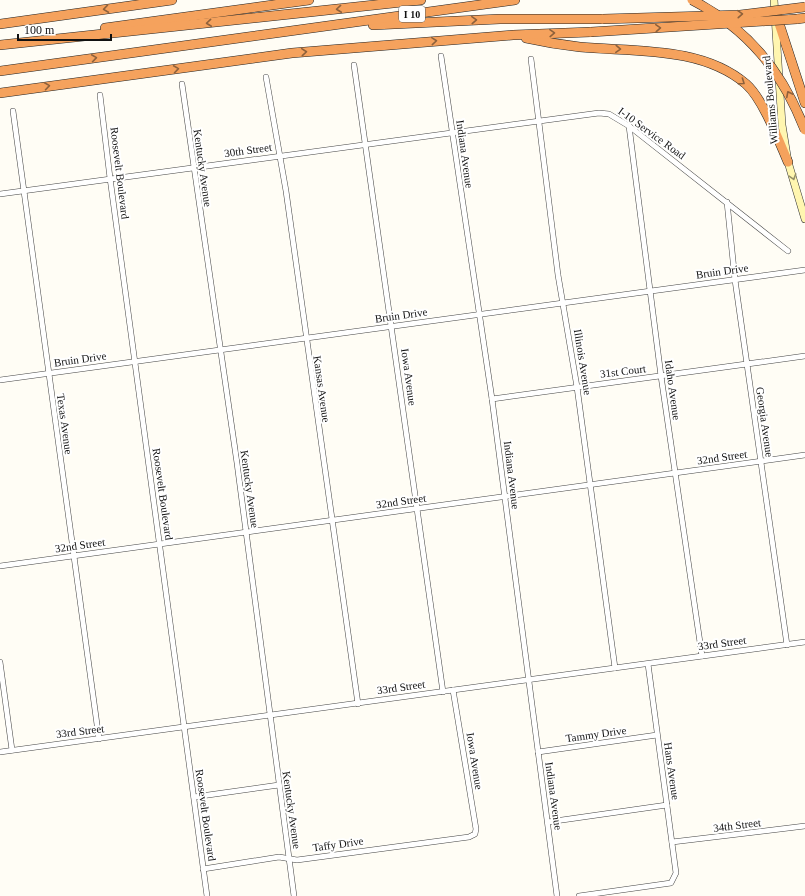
<svg xmlns="http://www.w3.org/2000/svg" width="805" height="896" viewBox="0 0 805 896" font-family="Georgia,serif">
<style>
.lines{fill:none;stroke-linecap:round;stroke-linejoin:round}
.street-casing{stroke:#444;stroke-width:6}
.secondary-casing{stroke:#333;stroke-width:8}
.highway-casing{stroke:#222;stroke-width:10}
.street{stroke:#fff;stroke-width:5}
.secondary{stroke:#fff6b0;stroke-width:7}
.highway{stroke:#f5a25d;stroke-width:9}
.highway-bridge-casing{stroke:#222;stroke-width:10;stroke-linecap:butt}
.highway-bridge{stroke:#f5a25d;stroke-width:9}
.oneway{stroke:#8e613b}
.oneway2{stroke:#948f68}
.labels{text-anchor:middle;stroke-width:4;stroke-linejoin:round;paint-order:stroke}
.shield{fill:#fff;stroke:#585858;stroke-width:1}
.shield-label{font-size:10px;font-weight:bold;fill:#111}
.street-label{font-size:11px;fill:#111;stroke:#fff}
</style>
<rect width="100%" height="100%" fill="#fffdf5"/>
<g class="lines">
<defs>
<g id="street">
<polyline points="441,56 492,399 557,896"/>
<polyline points="531,59 558,275 577,387 615,668"/>
<polyline points="354,65 443,692"/>
<polyline points="266,77 286,191 358,704"/>
<polyline points="182,84 237,463 294,896"/>
<polyline points="100,95 110,178 207,896"/>
<polyline points="13,111 99,739"/>
<polyline points="629,126 661,376 702,656"/>
<polyline points="0,194 599,113 609,114 629,126 788,251"/>
<polyline points="727,202 735,280 787,645"/>
<polyline points="0,380 805,270"/>
<polyline points="492,399 805,356"/>
<polyline points="0,566 805,455"/>
<polyline points="0,662 12,750"/>
<polyline points="0,752 805,642"/>
<polyline points="538,752 657,735"/>
<polyline points="194,797 279,785"/>
<polyline points="548,822 667,805"/>
<polyline points="672,842 805,826"/>
<polyline points="203,869 279,857 297,860 469,837 475,834 476,829 453,690"/>
<polyline points="579,896 671,883 676,873 648,664"/>
</g>
<polyline id="secondary" points="774,0 782,125 788,162 805,219"/>
<g id="highway">
<polyline points="776,14 805,103"/>
<polyline points="797,19 805,18"/>
<polyline points="0,24 172,0"/>
<polyline points="373,25 500,19 603,19"/>
<polyline points="105,28 309,0"/>
<path d="M526,38C544,42 562,45 580,47C634,52 702,46 746,84C763,99 779,141 788,162"/>
<polyline points="0,45 421,0"/>
<polyline points="0,71 515,0"/>
<polyline points="0,93 292,53 513,35 591,32"/>
</g>
</defs>
<use href="#street" class="street-casing"/>
<use href="#secondary" class="secondary-casing"/>
<use href="#highway" class="highway-casing"/>
<use href="#street" class="street"/>
<use href="#secondary" class="secondary"/>
<use href="#highway" class="highway"/>
<defs>
<g id="highway-bridge">
<path d="M692,0C748,29 782,71 805,130"/>
<polyline points="603,19 740,15 805,7"/>
<polyline points="591,32 797,19"/>
</g>
</defs>
<use href="#highway-bridge" class="highway-bridge-casing"/>
<use href="#highway-bridge" class="highway-bridge"/>
</g>
<defs><path id="oneway-chevron" d="M-2-3.5L2.5 0L-2 3.5" fill="none" stroke-width="1.6" stroke-linecap="round" stroke-linejoin="round"/></defs>
<g class="oneway">
<use href="#oneway-chevron" transform="translate(106 9) rotate(172)"/>
<use href="#oneway-chevron" transform="translate(339 9) rotate(174)"/>
<use href="#oneway-chevron" transform="translate(740 14) rotate(-4)"/>
<use href="#oneway-chevron" transform="translate(474 20) rotate(-3)"/>
<use href="#oneway-chevron" transform="translate(209 23) rotate(174)"/>
<use href="#oneway-chevron" transform="translate(658 28) rotate(-4)"/>
<use href="#oneway-chevron" transform="translate(552 33) rotate(-2)"/>
<use href="#oneway-chevron" transform="translate(434 41) rotate(-5)"/>
<use href="#oneway-chevron" transform="translate(618 49) rotate(3)"/>
<use href="#oneway-chevron" transform="translate(304 52) rotate(-5)"/>
<use href="#oneway-chevron" transform="translate(94 58) rotate(-8)"/>
<use href="#oneway-chevron" transform="translate(176 69) rotate(-8)"/>
<use href="#oneway-chevron" transform="translate(742 82) rotate(35)"/>
<use href="#oneway-chevron" transform="translate(47 86) rotate(-8)"/>
<use href="#oneway-chevron" transform="translate(789 94) rotate(-117)"/>
</g>
<use class="oneway2" href="#oneway-chevron" transform="translate(793 177) rotate(73)"/>
<g class="labels">
<rect class="shield" x="399" y="6" width="26" height="16" rx="3"/>
<g class="shield-label">
<text x="412" y="18">I 10</text>
</g>
<g class="street-label">
<text transform="translate(770 100) rotate(-95)" y="4">Williams Boulevard</text>
<text transform="translate(652 133) rotate(36)" y="4">I-10 Service Road</text>
<text transform="translate(248 150) rotate(-8)" y="4">30th Street</text>
<text transform="translate(465 154) rotate(82)" y="4">Indiana Avenue</text>
<text transform="translate(203 168) rotate(82)" y="4">Kentucky Avenue</text>
<text transform="translate(120 173) rotate(83)" y="4">Roosevelt Boulevard</text>
<text transform="translate(722 271) rotate(-8)" y="4">Bruin Drive</text>
<text transform="translate(401 315) rotate(-8)" y="4">Bruin Drive</text>
<text transform="translate(80 359) rotate(-8)" y="4">Bruin Drive</text>
<text transform="translate(583 362) rotate(81)" y="4">Illinois Avenue</text>
<text transform="translate(623 371) rotate(-7)" y="4">31st Court</text>
<text transform="translate(409 377) rotate(82)" y="4">Iowa Avenue</text>
<text transform="translate(322 389) rotate(82)" y="4">Kansas Avenue</text>
<text transform="translate(673 390) rotate(82)" y="4">Idaho Avenue</text>
<text transform="translate(765 422) rotate(82)" y="4">Georgia Avenue</text>
<text transform="translate(65 424) rotate(82)" y="4">Texas Avenue</text>
<text transform="translate(722 457) rotate(-8)" y="4">32nd Street</text>
<text transform="translate(512 475) rotate(83)" y="4">Indiana Avenue</text>
<text transform="translate(250 489) rotate(82)" y="4">Kentucky Avenue</text>
<text transform="translate(163 494) rotate(82)" y="4">Roosevelt Boulevard</text>
<text transform="translate(401 501) rotate(-8)" y="4">32nd Street</text>
<text transform="translate(80 545) rotate(-8)" y="4">32nd Street</text>
<text transform="translate(722 643) rotate(-8)" y="4">33rd Street</text>
<text transform="translate(401 687) rotate(-8)" y="4">33rd Street</text>
<text transform="translate(80 731) rotate(-7)" y="4">33rd Street</text>
<text transform="translate(596 734) rotate(-8)" y="4">Tammy Drive</text>
<text transform="translate(475 761) rotate(81)" y="4">Iowa Avenue</text>
<text transform="translate(672 771) rotate(82)" y="4">Hans Avenue</text>
<text transform="translate(554 796) rotate(82)" y="4">Indiana Avenue</text>
<text transform="translate(292 810) rotate(82)" y="4">Kentucky Avenue</text>
<text transform="translate(206 815) rotate(82)" y="4">Roosevelt Boulevard</text>
<text transform="translate(737 825) rotate(-7)" y="4">34th Street</text>
<text transform="translate(338 844) rotate(-8)" y="4">Taffy Drive</text>
</g>
</g>
<path d="M18 34v6h93v-6" fill="none" stroke="#111111" stroke-width="2"/>
<text x="24" y="34" font-size="12" fill="#111111" stroke="#ffffff" stroke-width="3" paint-order="stroke">100 m</text>
</svg>
